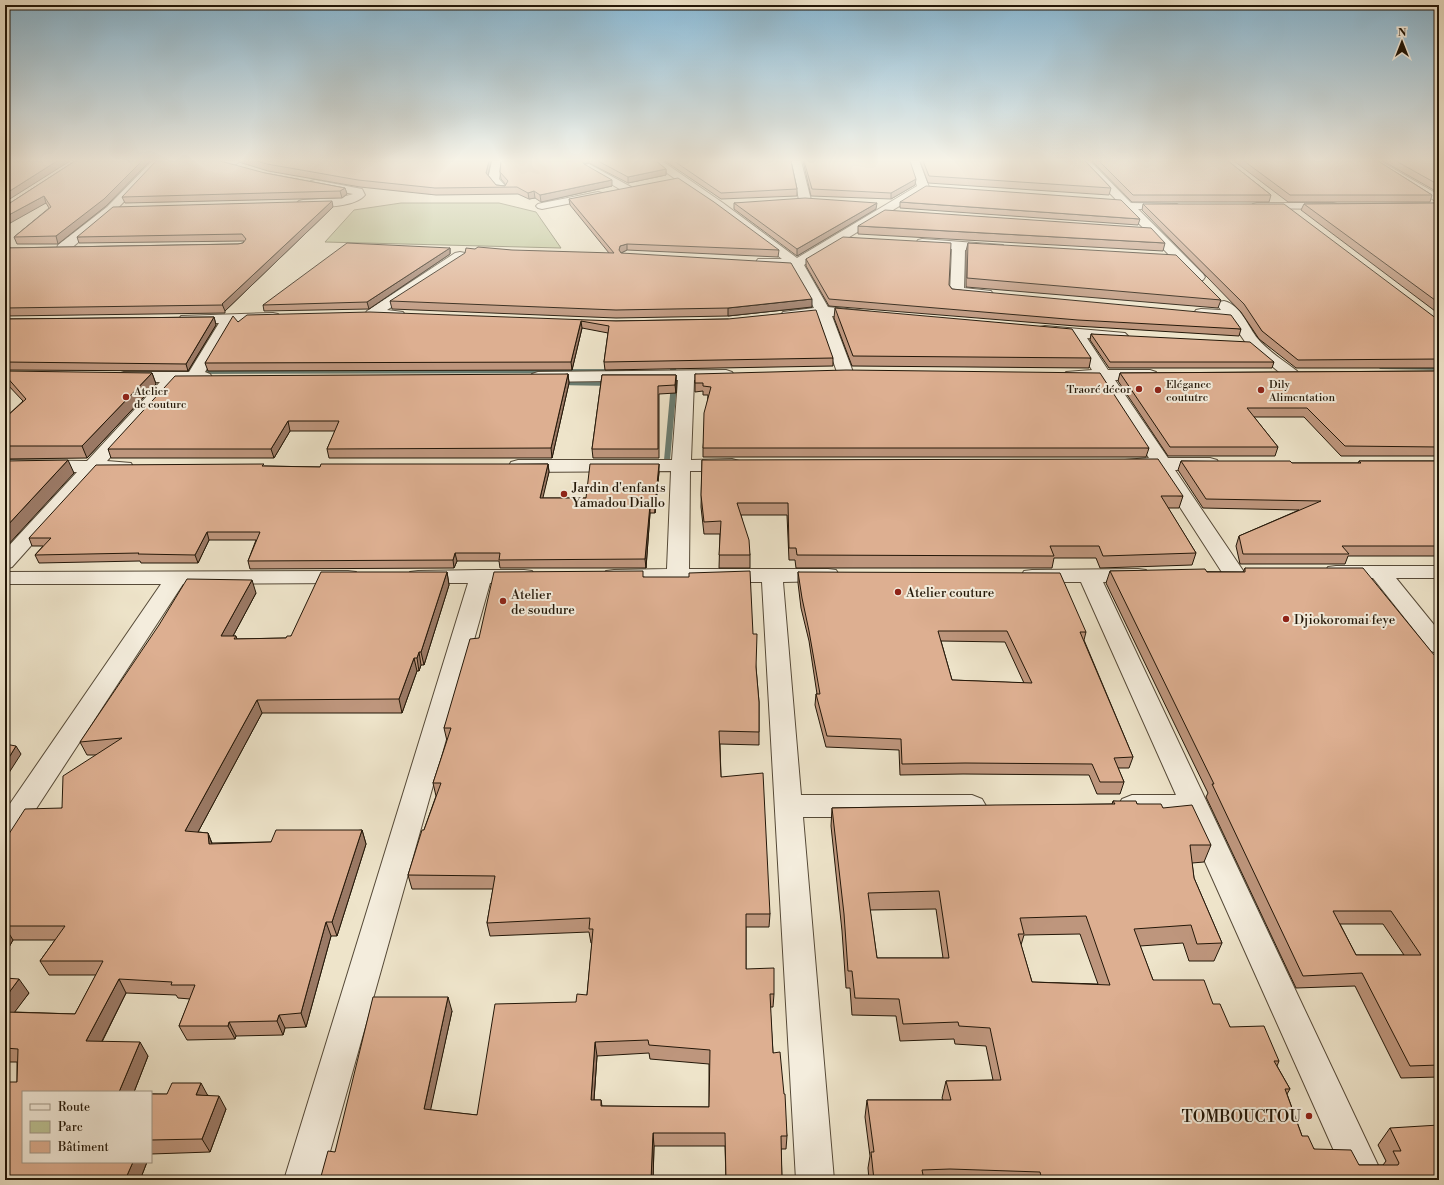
<svg xmlns="http://www.w3.org/2000/svg" width="1444" height="1185" viewBox="0 0 1444 1185" font-family="'Libre Bodoni',serif">
<style>
.green{fill:#bcc395;stroke:#706d4e}
.lines{fill:none;stroke-linecap:round;stroke-linejoin:round}
.stream{fill:#6a7c71;fill-rule:evenodd}
.street-casing{stroke:#564a38;stroke-width:2}
.street{fill:#f4eddd;fill-rule:evenodd}
.wall{fill:#be967d;stroke:#231708;fill-rule:evenodd}
.shaded-wall{fill:#9b7a66;stroke:#231708}
.building{fill:#ddaf91;stroke:#231708;fill-rule:evenodd}
.poi-dot{fill:#8f2418;stroke:#f4eddd;stroke-width:1.5}
.labels{text-anchor:middle;stroke-width:4;stroke-linejoin:round;paint-order:stroke}
.far-poi-label{font-size:11px;fill:#231708;stroke:#f4eddd;text-anchor:start}
.poi-label{font-size:13px;fill:#231708;stroke:#f4eddd;text-anchor:start}
.near-poi-label{font-size:16px;fill:#231708;stroke:#f4eddd;text-anchor:end}
</style>
<rect width="100%" height="100%" fill="#eee4ca"/>
<filter id="stains"><feTurbulence type="fractalNoise" baseFrequency=".005" numOctaves="4"/><feColorMatrix values="0 0 0 0 .2 0 0 0 0 .09 0 0 0 0 .02 0 0 0 .5 -.17"/></filter>
<radialGradient id="worn" r=".72"><stop offset=".6" stop-color="#630" stop-opacity="0"/><stop offset="1" stop-color="#630" stop-opacity=".3"/></radialGradient>
<polygon class="green" points="401,203 499,203 536,212 561,248 325,242 354,210"/>
<g class="lines">
<g class="stream">
<polygon points="630,365 632,366 632,368 618,373 196,374 193,372 196,370 617,369"/>
<polygon points="673,365 676,367 677,384 670,460 667,462 664,460 671,384 670,369 663,369 660,367 663,365"/>
<polygon points="1382,366 1439,366 1439,370 1380,369 1379,368"/>
<polygon points="558,382 612,382 615,384 612,386 556,385 555,384"/>
</g>
<defs>
<g id="street">
<polygon points="152,161 163,161 115,211 68,251 58,251 57,248 58,245 107,207"/>
<polygon points="181,161 241,161 236,164 186,164"/>
<polygon points="492,161 502,161 499,179 508,189 506,191 498,191 488,179"/>
<polygon points="650,161 662,161 723,203 797,258 917,186 909,161 919,161 929,187 927,189 804,265 828,307 865,311 870,312 872,315 870,318 865,319 832,316 853,372 851,375 845,377 839,375 837,372 817,316 788,319 783,318 781,315 783,312 814,308 792,268 758,265 756,262 758,259 782,259 715,207"/>
<polygon points="791,161 801,161 811,200 809,202 801,202 799,200"/>
<polygon points="1079,161 1090,161 1131,203 1177,204 1179,206 1177,208 1173,209 1138,209 1203,274 1205,277 1203,280 1193,280"/>
<polygon points="1367,161 1380,161 1439,195 1439,203"/>
<polygon points="589,164 631,187 633,189 627,192 623,191 585,169 584,167 585,165"/>
<path d="M315,180L362,189L365,195C355,208 313,209 299,205L297,203L299,201L303,200L339,198L353,194L311,185L309,183L311,181Z"/>
<polygon points="598,192 602,193 604,195 602,197 542,209 538,208 536,206 538,204 542,203"/>
<polygon points="1257,203 1333,203 1337,204 1339,206 1337,208 1333,209 1253,208 1251,206 1253,204"/>
<polygon points="922,239 1003,245 1004,248 1003,251 998,252 965,250 964,288 991,291 993,294 991,297 986,298 952,295 950,292 952,249 918,246 916,243 918,240"/>
<path d="M460,252L465,253L466,256L465,259L387,310L403,312L405,315L403,318C392,321 378,320 367,317L365,314L367,311L455,253Z"/>
<path d="M1224,301C1241,305 1248,327 1258,339C1268,351 1284,361 1297,371L1299,374L1297,377L1291,379L1285,377L1248,346L1230,320L1196,316L1194,313L1196,310L1201,309L1221,310L1217,305L1219,302Z"/>
<polygon points="273,313 278,314 280,317 278,320 234,322 205,372 210,374 212,377 210,380 194,383 177,382 107,461 131,463 133,467 131,471 124,473 97,472 12,567 5,569 5,550 77,472 5,472 5,460 87,461 160,382 124,382 118,380 116,377 118,374 124,372 189,372 219,323 186,323 181,322 179,319 181,316"/>
<polygon points="1045,326 1125,333 1128,336 1125,339 1120,341 1087,338 1108,370 1150,370 1156,372 1158,375 1156,378 1150,380 1115,380 1168,458 1210,458 1217,460 1219,464 1217,468 1210,470 1175,470 1244,572 1241,577 1233,578 1225,577 1156,470 1132,470 1125,468 1123,464 1125,460 1149,458 1099,380 1066,378 1064,375 1066,372 1092,370 1071,337 1040,333 1038,330 1040,327"/>
<polygon points="726,370 732,372 734,375 732,378 694,380 691,460 732,459 739,461 741,465 739,469 732,471 690,471 689,569 828,569 836,570 839,575 836,580 828,581 783,582 801,795 972,795 982,799 986,806 982,813 972,817 803,817 834,1180 796,1180 762,582 614,582 606,581 603,576 606,571 614,570 667,569 671,471 518,472 511,470 509,466 511,462 518,460 672,460 678,380 538,382 532,380 530,377 532,374 538,372"/>
<polygon points="1336,566 1439,566 1439,578 1396,578 1439,631 1439,654 1431,651 1373,578 1336,578 1328,577 1325,572 1328,567"/>
<polygon points="1138,569 1146,570 1149,575 1146,580 1138,581 1103,582 1385,1180 1347,1180 1185,817 1132,817 1122,813 1118,806 1122,799 1132,795 1176,795 1081,582 1032,582 1024,581 1021,576 1024,571 1032,570"/>
<polygon points="481,570 524,570 532,571 535,576 532,581 524,582 490,583 322,1180 284,1180 468,583 418,583 410,582 407,577 410,572 418,571"/>
<polygon points="348,571 356,572 359,577 356,582 348,583 183,584 15,841 5,844 5,811 161,584 5,584 5,572"/>
</g>
</defs>
<use href="#street" class="street-casing"/>
<use href="#street" class="street"/>
</g>
<g class="wall">
<polygon points="75,161 106,206 58,244 17,244 14,237 49,208 46,203 7,205"/>
<polygon points="239,161 491,161 488,175 496,185 505,186 506,185 501,179 500,172 501,161 656,161 666,169 666,175 628,183 589,163 584,164 612,186 541,202 535,198 529,199 518,194 436,195 360,187 268,171 239,162"/>
<polygon points="665,161 791,161 797,189 797,196 721,199"/>
<polygon points="803,161 910,161 915,185 891,199 811,196"/>
<polygon points="920,161 1085,161 1111,188 1109,195 928,183"/>
<polygon points="1092,161 1228,161 1271,195 1269,202 1132,202"/>
<polygon points="1234,161 1378,161 1432,195 1430,202 1288,202"/>
<polygon points="1383,161 1439,161 1439,193"/>
<polygon points="265,173 345,188 347,194 342,198 125,203 122,197"/>
<polygon points="569,199 779,250 778,257 627,250 621,253 812,307 728,316 616,318 392,309 390,301 609,253 570,205"/>
<polygon points="900,202 1140,219 1138,225 900,208"/>
<polygon points="734,203 876,209 797,256 734,209"/>
<polygon points="1439,203 1439,314 1301,210 1304,204"/>
<polygon points="1143,204 1437,319 1439,319 1439,368 1296,368 1259,339 1241,312 1142,210"/>
<polygon points="333,207 225,311 225,313 5,316 5,248 238,244 243,243 244,241 79,243 77,237"/>
<polygon points="858,226 1165,243 1163,251 858,234"/>
<polygon points="968,243 1221,300 1218,308 966,287 966,251"/>
<polygon points="450,248 450,254 369,309 264,311 263,305"/>
<polygon points="806,259 949,285 952,289 1241,329 1239,336 1076,326 829,306 806,266"/>
<polygon points="835,308 1091,358 1089,368 852,366 834,318"/>
<polygon points="214,317 216,325 188,371 5,370 5,319"/>
<polygon points="728,319 833,358 833,366 605,370 604,362 608,333 582,328 572,370 208,371 205,363 238,322 616,321"/>
<polygon points="1091,334 1274,362 1272,368 1109,368 1090,340"/>
<polygon points="1439,371 1439,456 1341,456 1304,417 1254,417 1278,447 1275,456 1168,456 1118,381 1120,373"/>
<polygon points="152,373 156,384 87,458 5,459 5,418 23,401 6,383 5,380 5,375"/>
<polygon points="568,374 569,383 552,458 329,458 327,449 335,431 290,431 274,458 111,458 108,449"/>
<polygon points="695,374 1149,448 1146,457 703,457 703,448 708,395 703,395 703,391 695,392"/>
<polygon points="602,375 676,375 676,393 659,394 659,458 593,458 592,449"/>
<polygon points="702,460 1183,496 1179,508 1168,508 1196,553 1192,565 1100,568 1096,558 1054,558 1052,568 796,568 795,560 789,560 787,515 741,515 750,555 750,568 719,568 720,534 704,534 701,507"/>
<polygon points="1181,461 1292,463 1358,463 1359,461 1439,461 1439,556 1348,556 1345,564 1240,564 1236,546 1239,536 1299,510 1203,508 1178,470"/>
<polygon points="548,464 549,472 542,498 586,498 659,472 655,513 650,513 646,568 500,568 499,561 457,561 454,568 250,569 248,561 256,540 209,540 198,563 141,563 140,561 39,563 35,555 43,546 32,546 29,538 264,466 320,467"/>
<path d="M1245,568L1439,661V1077L1401,1078L1355,986L1296,988L1206,797L1208,793L1106,583L1110,571L1243,572ZM1340,924H1383L1404,955H1356Z"/>
<polygon points="447,572 449,585 424,665 421,665 419,671 417,671 402,713 262,713 198,832 208,833 212,843 271,842 362,830 366,844 337,936 331,936 306,1027 285,1028 283,1035 236,1036 235,1039 187,1040 179,1026 190,999 178,998 176,995 126,993 102,1042 148,1056 134,1092 23,1092 147,1162 140,1180 5,1180 17,1082 17,1062 5,1062 5,978 29,993 14,1012 75,1014 96,975 49,975 40,961 55,940 13,940 5,954 5,840 62,808 97,755 87,755 80,742 256,593 233,636 236,636 237,639 286,638"/>
<path d="M798,572L1086,632L1084,640L1133,757L1129,768H1118L1124,782L1120,794H1097L1089,775L963,774L900,775L899,750L826,747L815,705L816,694H817L809,641L801,608L798,583ZM941,641L1005,642L1024,683L952,680Z"/>
<path d="M644,577L753,634L759,702V745L720,744L721,777L770,914L769,927H746V969L774,994L773,1007H770L773,1053L787,1136L786,1149H781L782,1180H726L725,1146H654L653,1180H320L335,1152L452,1011L430,1110L477,1115L576,1002L587,995L592,943H591L589,932L490,936L487,923L493,889H412L408,875L436,796L433,783L447,741L444,728L479,638ZM649,1053L650,1059L709,1064V1107L602,1106L601,1100H594L597,1056Z"/>
<path d="M1113,801L1137,804L1163,808L1211,845L1204,862L1192,863L1194,878L1222,943L1214,961H1189L1183,943L1140,946L1153,980L1213,1004L1230,1027L1279,1061L1277,1066L1290,1089L1287,1094L1302,1136L1314,1149L1359,1165H1383L1386,1161L1378,1145L1390,1128L1439,1180H869L868,1168L870,1156L865,1117L867,1100H943L942,1098L946,1081L993,1080L986,1046L955,1044L954,1039L900,1041L896,1016L852,1015L850,988H846L842,931L831,826L832,808L1112,804ZM936,909L943,958H877L870,910ZM1080,934L1098,984L1032,982L1021,945L1024,935Z"/>
<polygon points="151,1094 208,1095 226,1109 210,1152 151,1154"/>
</g>
<g class="shaded-wall">
<polygon points="57,161 70,161 5,202 5,194"/>
<polygon points="142,161 150,161 106,206 58,244 56,236"/>
<polygon points="489,161 491,161 487,180 486,173"/>
<polygon points="582,161 589,161 589,163 584,164"/>
<polygon points="666,169 666,175 628,183 628,177"/>
<polygon points="916,179 915,185 891,199 891,193"/>
<polygon points="612,180 612,186 541,202 540,195"/>
<polygon points="345,188 347,194 342,198 340,191"/>
<polygon points="534,191 535,198 529,199 528,193"/>
<polygon points="44,196 46,203 5,226 5,217"/>
<polygon points="332,201 333,207 225,311 222,304"/>
<polygon points="877,203 876,209 797,256 797,249"/>
<polygon points="627,244 627,250 621,253 619,250 620,246"/>
<polygon points="450,248 450,254 369,309 367,302"/>
<polygon points="812,299 812,307 728,316 728,308"/>
<polygon points="214,317 216,325 188,371 186,364"/>
<polygon points="581,321 582,328 572,370 571,362"/>
<polygon points="152,373 156,384 87,458 82,446"/>
<polygon points="568,374 569,383 552,458 551,448"/>
<polygon points="676,375 676,393 675,385"/>
<polygon points="288,421 290,431 274,458 271,449"/>
<polygon points="68,460 74,473 6,547 5,545 5,528"/>
<polygon points="548,464 549,472 541,506 540,498"/>
<polygon points="659,464 659,472 655,513 655,505"/>
<polygon points="650,505 650,513 646,568 645,559"/>
<polygon points="207,532 209,540 198,563 195,555"/>
<polygon points="455,553 457,561 454,568 453,560"/>
<polygon points="447,572 449,585 424,665 421,652"/>
<polygon points="252,580 256,593 226,649 221,636"/>
<polygon points="419,652 421,665 419,671 417,658"/>
<polygon points="414,658 417,671 402,713 399,699"/>
<polygon points="257,700 262,713 191,845 185,831"/>
<polygon points="16,746 21,754 5,779 5,764"/>
<polygon points="362,830 366,844 337,936 332,922"/>
<polygon points="208,833 213,847 209,844"/>
<polygon points="326,922 331,936 306,1027 301,1013"/>
<polygon points="5,927 13,940 5,954"/>
<polygon points="19,979 29,993 5,1025 5,998"/>
<polygon points="119,979 126,993 95,1055 86,1041"/>
<polygon points="448,997 452,1011 428,1122 424,1109"/>
<polygon points="279,1015 285,1028 283,1035 277,1021"/>
<polygon points="229,1022 236,1036 235,1039 228,1026"/>
<polygon points="140,1042 148,1056 134,1092 119,1092"/>
<polygon points="595,1042 597,1056 593,1113 591,1100"/>
<polygon points="201,1083 208,1096 196,1095"/>
<polygon points="219,1096 226,1109 210,1152 202,1139"/>
<polygon points="653,1133 654,1146 653,1180 651,1180"/>
<polygon points="133,1162 147,1162 140,1180 125,1180"/>
</g>
<g class="building">
<polygon points="5,161 57,161 5,194"/>
<polygon points="75,161 142,161 104,199 56,236 14,237 51,207 44,196 5,217 5,206 7,205"/>
<polygon points="156,161 220,161 265,173 345,188 340,191 122,197"/>
<polygon points="256,161 489,161 486,173 496,185 505,186 508,181 500,172 501,161 582,161 584,164 612,180 540,195 534,191 528,193 517,187 435,188 358,180 267,164"/>
<polygon points="598,161 656,161 666,169 628,177"/>
<polygon points="674,161 791,161 797,189 721,193"/>
<polygon points="804,161 910,161 916,179 891,193 812,189"/>
<polygon points="923,161 1085,161 1111,188 929,176"/>
<polygon points="1099,161 1228,161 1271,195 1133,195"/>
<polygon points="1244,161 1378,161 1432,195 1290,195"/>
<polygon points="1396,161 1439,161 1439,185"/>
<polygon points="678,178 714,202 779,250 627,244 620,246 619,250 621,253 791,263 812,299 728,308 616,310 390,301 465,253 466,248 475,249 478,247 512,250 614,253 569,199"/>
<polygon points="926,186 1121,200 1140,219 900,202"/>
<polygon points="805,198 877,203 797,249 734,203"/>
<polygon points="332,201 222,304 223,305 5,308 5,248 238,244 243,243 246,239 242,234 77,237 113,207"/>
<polygon points="1439,203 1439,303 1304,204"/>
<polygon points="1143,204 1284,204 1437,319 1439,319 1439,359 1298,360 1262,331 1244,304"/>
<polygon points="885,210 1151,228 1165,243 858,226"/>
<polygon points="843,237 951,243 949,285 952,289 1231,315 1241,329 1078,320 829,299 806,259"/>
<polygon points="347,243 450,248 367,302 263,305"/>
<polygon points="968,243 1176,255 1221,300 967,278"/>
<polygon points="835,308 1072,329 1091,358 853,356"/>
<polygon points="816,310 833,358 604,362 609,326 581,321 571,362 205,363 233,316 238,322 247,315 370,312 616,321 728,319"/>
<polygon points="214,317 186,364 5,362 5,319"/>
<polygon points="1091,334 1250,342 1274,362 1110,362"/>
<polygon points="846,370 1100,373 1149,448 703,448 704,413 711,387 703,386 703,383 695,383 695,374"/>
<polygon points="5,371 152,373 82,446 5,446 5,418 26,399 5,375"/>
<polygon points="1439,371 1439,447 1345,446 1307,408 1247,408 1278,447 1170,447 1120,373"/>
<polygon points="568,374 551,448 327,449 339,421 288,421 271,449 108,449 175,376"/>
<polygon points="602,375 676,375 675,385 658,386 658,449 592,449"/>
<polygon points="1158,459 1183,496 1161,496 1196,553 1103,556 1099,546 1050,546 1054,556 797,555 796,548 789,548 788,503 737,503 749,540 750,555 719,555 721,521 704,522 701,495 702,460"/>
<polygon points="68,460 5,528 5,461"/>
<polygon points="1181,461 1290,461 1292,463 1361,463 1359,461 1439,461 1439,546 1342,546 1349,554 1243,554 1239,536 1321,501 1206,499"/>
<polygon points="264,464 262,466 320,467 321,464 548,464 540,498 586,498 590,464 659,464 655,505 650,505 645,559 499,560 500,553 455,553 453,560 248,561 260,532 207,532 195,555 138,554 139,553 35,555 51,538 29,538 96,465"/>
<path d="M1245,568H1363L1439,661V1065L1410,1066L1362,973L1303,976L1212,784H1214L1110,571L1205,569L1207,572H1245ZM1333,911H1391L1421,955H1356Z"/>
<path d="M643,571V577H689V573L750,571L753,634H757L756,667L759,702V732L719,731L721,777L763,773L770,914H746V969L774,968V994H770L773,1053L780,1052L784,1094H785L787,1136H781L782,1180H726L725,1133H653L651,1180H320L328,1151L335,1152L373,997H448L424,1109L477,1115L495,1004L576,1002L577,994L587,995L593,929H589L590,918L487,923L495,876L408,875L422,830H424L441,783H433L451,728H444L470,639L479,638L494,572ZM648,1040L649,1045L710,1050L709,1107L601,1106V1100H591L595,1042Z"/>
<polygon points="321,572 447,572 421,652 419,652 417,658 414,658 399,699 257,700 185,831 208,833 209,844 271,842 276,830 362,830 332,922 326,922 301,1013 279,1015 277,1021 229,1022 228,1026 179,1026 195,985 171,985 172,982 119,979 86,1041 140,1042 119,1092 23,1092 23,1162 133,1162 125,1180 5,1180 5,1082 17,1082 18,1049 5,1048 5,1012 75,1014 103,961 40,961 65,926 5,926 5,840 25,809 62,808 63,776 122,738 80,742 159,625 187,579 252,580 221,636 236,636 234,639 286,638 287,636 291,636"/>
<path d="M798,572L1060,573L1086,632H1080L1133,757L1114,758L1124,782H1100L1092,764L965,763L902,764L901,739L827,736L816,694H820L809,631L802,598ZM938,631H1007L1032,683L952,680Z"/>
<polygon points="5,744 16,746 5,764"/>
<path d="M1113,801H1136L1137,804H1161L1163,808L1192,805L1211,845H1190L1194,878L1222,943L1197,944L1191,925L1134,929L1153,980H1204L1213,1004H1220L1230,1027L1264,1026L1279,1061H1274L1290,1089H1285L1302,1136H1308L1314,1149L1351,1150L1359,1165H1398L1399,1163L1393,1151H1401L1390,1128L1439,1125V1180H1042L1040,1172L950,1169L922,1170L924,1180H874L871,1152H874L867,1100H951L946,1081L1001,1080L990,1028L959,1026L958,1022L903,1024L899,999L855,998L852,971H848L844,914L832,808L995,805L1115,804ZM939,891L949,958H877L868,893ZM1086,916L1110,985L1032,982L1018,934H1024L1020,918Z"/>
<polygon points="5,978 19,979 5,998"/>
<polygon points="172,1083 201,1083 196,1095 219,1096 202,1139 151,1140 151,1094 167,1094"/>
</g>
<linearGradient id="sky" x2="0" y2="1"><stop stop-color="#88b8d4"/><stop offset="0.49" stop-color="#f7f3e7"/><stop offset="1" stop-color="#f7f3e7" stop-opacity="0"/></linearGradient>
<rect width="1444" height="327" fill="url(#sky)"/>
<g class="poi-dot">
<circle cx="1139" cy="389" r="4"/>
<circle cx="1158" cy="390" r="4"/>
<circle cx="1261" cy="390" r="4"/>
<circle cx="126" cy="397" r="4"/>
<circle cx="564" cy="494" r="4"/>
<circle cx="898" cy="592" r="4"/>
<circle cx="503" cy="601" r="4"/>
<circle cx="1286" cy="619" r="4"/>
<circle cx="1309" cy="1116" r="4"/>
</g>
<g class="labels">
<g class="far-poi-label">
<text x="1166" y="388">Elégance<tspan x="1166" dy="13">coututre</tspan></text>
<text x="1269" y="388">Dily<tspan x="1269" dy="13">Alimentation</tspan></text>
<text x="1131" y="393" text-anchor="end">Traoré décor</text>
<text x="134" y="395">Atelier<tspan x="134" dy="13">de couture</tspan></text>
</g>
<g class="poi-label">
<text x="572" y="492">Jardin d'enfants<tspan x="572" dy="15">Yamadou Diallo</tspan></text>
<text x="906" y="597">Atelier couture</text>
<text x="511" y="599">Atelier<tspan x="511" dy="15">de soudure</tspan></text>
<text x="1294" y="624">Djiokoromai feye</text>
</g>
<g class="near-poi-label">
<text x="1301" y="1122">TOMBOUCTOU</text>
</g>
</g>
<rect width="1444" height="1185" fill="none" stroke="#eee4ca" stroke-width="20"/>
<rect x="6" y="6" width="1432" height="1173" fill="none" stroke="#231708" stroke-width="2"/>
<rect x="10" y="10" width="1424" height="1165" fill="none" stroke="#231708"/>
<rect x="22" y="1091" width="130" height="72" fill="#f4eddd" stroke="#a09788"/>
<rect x="30" y="1104" width="20" height="6" fill="#f4eddd" stroke="#a09788"/>
<text x="58" y="1111" font-size="12" fill="#231708">Route</text>
<rect x="30" y="1121" width="20" height="12" fill="#bcc395" stroke="#a09788"/>
<text x="58" y="1131" font-size="12" fill="#231708">Parc</text>
<rect x="30" y="1141" width="20" height="12" fill="#ddaf91" stroke="#a09788"/>
<text x="58" y="1151" font-size="12" fill="#231708">Bâtiment</text>
<g transform="translate(1402 42)" stroke="#f4eddd" stroke-width="3" paint-order="stroke">
<path d="M0-3L7 15L0 10L-7 15Z" fill="#231708"/>
<text y="-6" font-size="11" font-weight="bold" text-anchor="middle" fill="#231708">N</text>
</g>
<rect width="100%" height="100%" filter="url(#stains)"/>
<rect width="100%" height="100%" fill="url(#worn)"/>
</svg>
